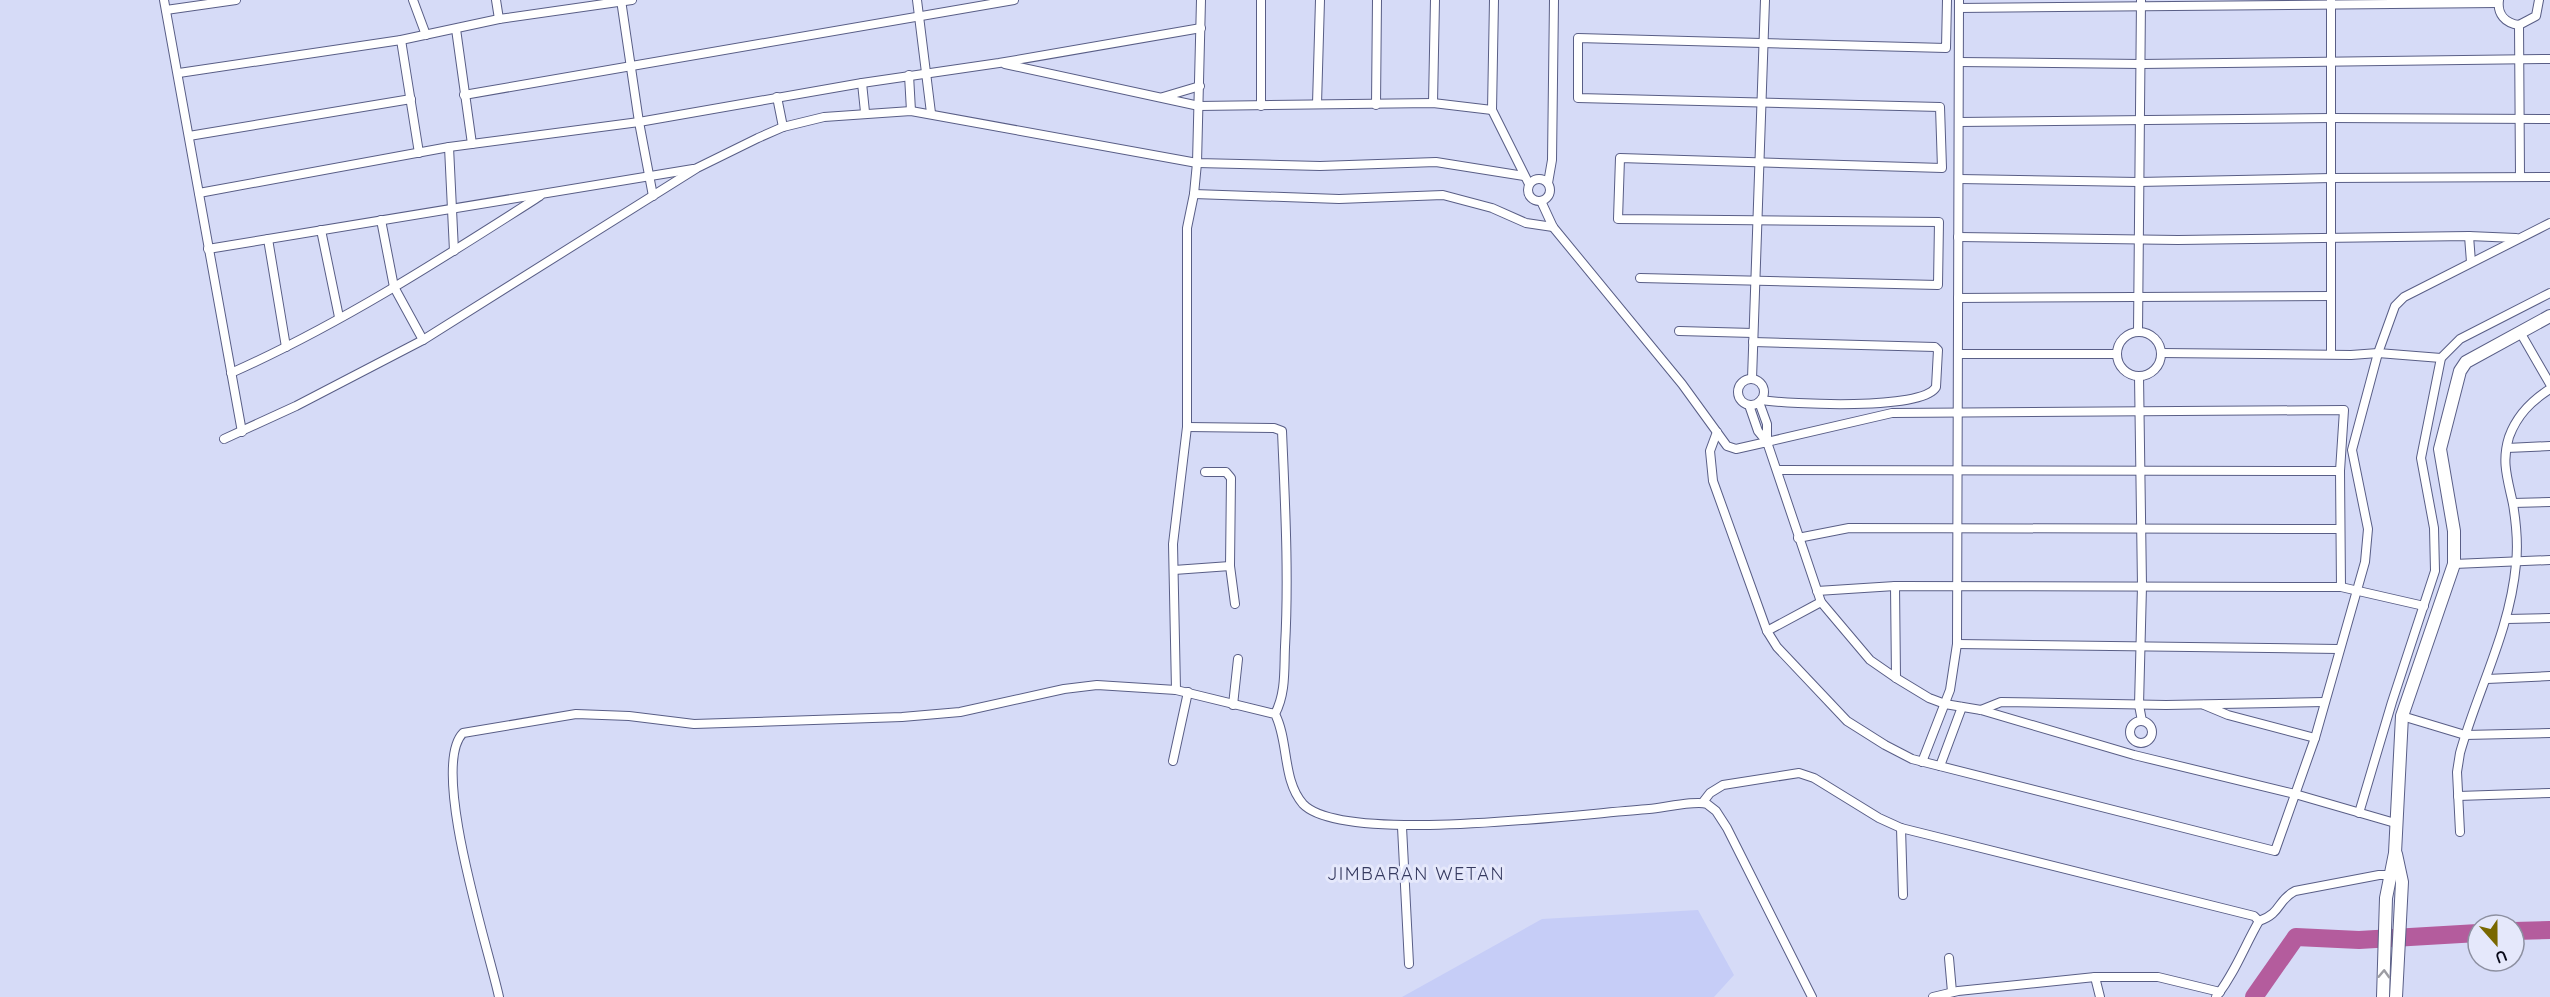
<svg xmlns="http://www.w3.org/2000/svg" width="2550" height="997" viewBox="0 0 2550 997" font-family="Quicksand,sans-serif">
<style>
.built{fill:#c6cdf7}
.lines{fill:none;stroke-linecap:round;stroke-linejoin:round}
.river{stroke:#b45c9d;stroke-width:18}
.street-casing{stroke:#595e86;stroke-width:10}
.secondary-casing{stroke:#595e86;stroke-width:14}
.street{stroke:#fff;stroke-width:8}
.secondary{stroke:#fff;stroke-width:12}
.oneway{stroke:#9d9da3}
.labels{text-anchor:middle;stroke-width:6;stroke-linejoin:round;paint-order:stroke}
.quarter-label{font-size:18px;letter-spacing:1.5px;fill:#363a60;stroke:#e5e8fb}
</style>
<rect width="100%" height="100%" fill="#d6dbf7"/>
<polygon class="built" points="1698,910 1734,975 1714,997 1402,997 1542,919"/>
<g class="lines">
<g class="river">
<polyline points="2514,931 2550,930"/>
<polyline points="2254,997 2296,937 2359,940 2478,933"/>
</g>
<defs>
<g id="street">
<polyline points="164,0 242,432"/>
<polyline points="413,0 426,35"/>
<polyline points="496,0 499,19"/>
<polyline points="621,0 639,122 653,196"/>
<polyline points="917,0 931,113"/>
<polyline points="1494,0 1492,110 1529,184"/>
<path d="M2499,0C2497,14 2505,23 2519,25L2536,16L2539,0"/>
<polyline points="1959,8 2498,3"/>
<polyline points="166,10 236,0"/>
<polyline points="2519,25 2520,177"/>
<polyline points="456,29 472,144"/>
<polyline points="401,40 419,153"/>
<polyline points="1959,62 2141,64 2550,59"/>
<polyline points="1005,64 1199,106 1433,103 1492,110"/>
<polyline points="179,73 401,40 499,19 632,0"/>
<polyline points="909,75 911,111"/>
<polyline points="862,83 865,112"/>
<polyline points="464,95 1014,0"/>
<polyline points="777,97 783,127"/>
<polyline points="1163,97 1200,86"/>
<polyline points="1433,103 1435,0"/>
<polyline points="1317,104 1320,0"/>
<polyline points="1376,105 1377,0"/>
<polyline points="1261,106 1261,0"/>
<polyline points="1959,122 2332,118 2550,119"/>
<polyline points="189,136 411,99"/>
<polyline points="449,147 454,251"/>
<circle cx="1539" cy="190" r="11"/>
<polyline points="1959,179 2138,182 2331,178 2550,177"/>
<polyline points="1548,183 1552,160 1554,0"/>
<polyline points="199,193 449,147 639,122 862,83 999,63 1201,28"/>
<polyline points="1194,194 1339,199 1443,195 1492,208 1526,223 1553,227"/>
<polyline points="1541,201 1553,227 1682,384 1727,446 1736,449 1767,442 1821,602 1870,660 1896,678 1929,698 1945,704 1981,710 2134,755 2295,794 2395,823"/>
<polyline points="381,220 394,287 423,340"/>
<polyline points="321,230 339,317"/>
<polyline points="2469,236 2471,262"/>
<polyline points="1958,237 2178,240 2469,236 2516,238"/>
<polyline points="268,239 286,347"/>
<polyline points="208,249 693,169"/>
<polyline points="1640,278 1938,285 1939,222 1618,219 1620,158 1942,168 1940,107 1578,98 1578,38 1946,48 1947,0"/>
<polyline points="1958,298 2331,296"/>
<polyline points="1679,331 1753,333"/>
<circle cx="2139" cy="354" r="22"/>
<polyline points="2138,332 2141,0"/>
<polyline points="2520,332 2550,384"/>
<path d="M1753,342L1935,347L1938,350L1936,387C1923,411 1789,404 1761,400"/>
<polyline points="2161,353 2351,355 2378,353 2441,358"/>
<polyline points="1958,354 2117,354"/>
<polyline points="2331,354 2331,0"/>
<path d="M231,373C339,325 440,260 540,196"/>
<polyline points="2139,376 2142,586 2139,705 2142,721"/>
<polyline points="1752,379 1765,0"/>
<circle cx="1751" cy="392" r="13"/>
<polyline points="1759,402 1767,424 1767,442"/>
<polyline points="1749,405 1758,431 1767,442"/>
<path d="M1187,427L1274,428L1282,431C1285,503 1289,575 1285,647C1284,670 1286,693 1275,714"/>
<polyline points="1717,432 1710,451 1713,481 1767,631 1777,647 1847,721 1885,745 1912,759 2275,851 2315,738 2365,562 2368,529 2352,450 2378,353 2395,306 2404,297 2550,223"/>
<polyline points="224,439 296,406 423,340 697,168 758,138 783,127 824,117 911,111 1197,163 1320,166 1436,162 1524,176"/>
<polyline points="1767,442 1892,413 2344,410 2340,471 2341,587"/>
<polyline points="2507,448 2550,446"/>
<polyline points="1778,470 2340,471"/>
<polyline points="1205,472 1226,472 1231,478 1230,566 1235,604"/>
<polyline points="2513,503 2550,502"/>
<polyline points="1798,538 1849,528 2340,529"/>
<polyline points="2454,564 2550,560"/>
<polyline points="1174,570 1230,566"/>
<polyline points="1895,586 1896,678"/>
<polyline points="1817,591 1895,586 2341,587 2424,606"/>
<polyline points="2507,619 2550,618"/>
<polyline points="1767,631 1821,602"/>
<polyline points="1957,644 2338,649"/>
<polyline points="2487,679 2550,676"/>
<polyline points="1176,690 1173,544 1187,427 1187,228 1194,194 1197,163 1201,0"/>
<polyline points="1233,705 1238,659"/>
<polyline points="2204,705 2228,715 2315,738"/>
<polyline points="1981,710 2001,702 2166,705 2324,702"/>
<polyline points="2402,716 2465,735 2550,733"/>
<circle cx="2141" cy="732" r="11"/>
<polyline points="1173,761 1188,692"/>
<polyline points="1922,762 1950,690 1957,644 1959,0"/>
<polyline points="1940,766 1962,707"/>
<polyline points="2458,796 2550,793"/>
<path d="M1703,802L1710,793L1723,785L1799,773L1814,778L1879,818L1901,828L2254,916L2259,921C2244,947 2235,973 2216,997"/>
<polyline points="2359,813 2392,702 2435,571 2434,528 2421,458 2441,358 2460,339 2550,293"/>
<polyline points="1402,827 1409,964"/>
<polyline points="1901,828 1903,895"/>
<path d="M2460,832L2457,772L2460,753C2478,689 2510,631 2516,564C2518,546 2516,522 2513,504C2508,480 2501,462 2509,437C2517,415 2531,401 2550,389"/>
<path d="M2259,921C2282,913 2277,900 2295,891L2379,875H2396"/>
<polyline points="1949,958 1952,992"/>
<polyline points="2095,977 2100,997"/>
<path d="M499,997C489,950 429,767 463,733L576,714L629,716L694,724L902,717L960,712L1064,689L1097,685L1176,690L1275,714C1289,741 1282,780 1303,804C1343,846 1586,813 1649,809C1663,808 1696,800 1707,804L1716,811L1727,828L1812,997"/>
<polyline points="1933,997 1958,991 2095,977 2158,977 2220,992"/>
</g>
<g id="secondary">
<polyline points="2396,854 2402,882 2396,997"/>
<polyline points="2383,997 2386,898 2395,853 2402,716 2454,564 2454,531 2440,449 2460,371 2466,362 2550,316"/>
</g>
</defs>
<use href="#street" class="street-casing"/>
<use href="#secondary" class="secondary-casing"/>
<use href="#street" class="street"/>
<use href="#secondary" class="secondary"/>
</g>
<defs><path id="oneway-chevron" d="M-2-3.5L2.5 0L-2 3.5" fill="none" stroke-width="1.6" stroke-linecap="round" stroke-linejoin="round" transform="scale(1.5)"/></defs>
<use class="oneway" href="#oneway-chevron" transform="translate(2384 974) rotate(-88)"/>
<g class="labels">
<g class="quarter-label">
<text x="1416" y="880">JIMBARAN WETAN</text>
</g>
</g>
<g transform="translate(2496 943) rotate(159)"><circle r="28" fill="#e5e8fb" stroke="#8d90a1" stroke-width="1.5"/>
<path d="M0-4.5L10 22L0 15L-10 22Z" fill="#796800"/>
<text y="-9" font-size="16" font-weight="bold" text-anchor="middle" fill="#0a0b1a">U</text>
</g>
</svg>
